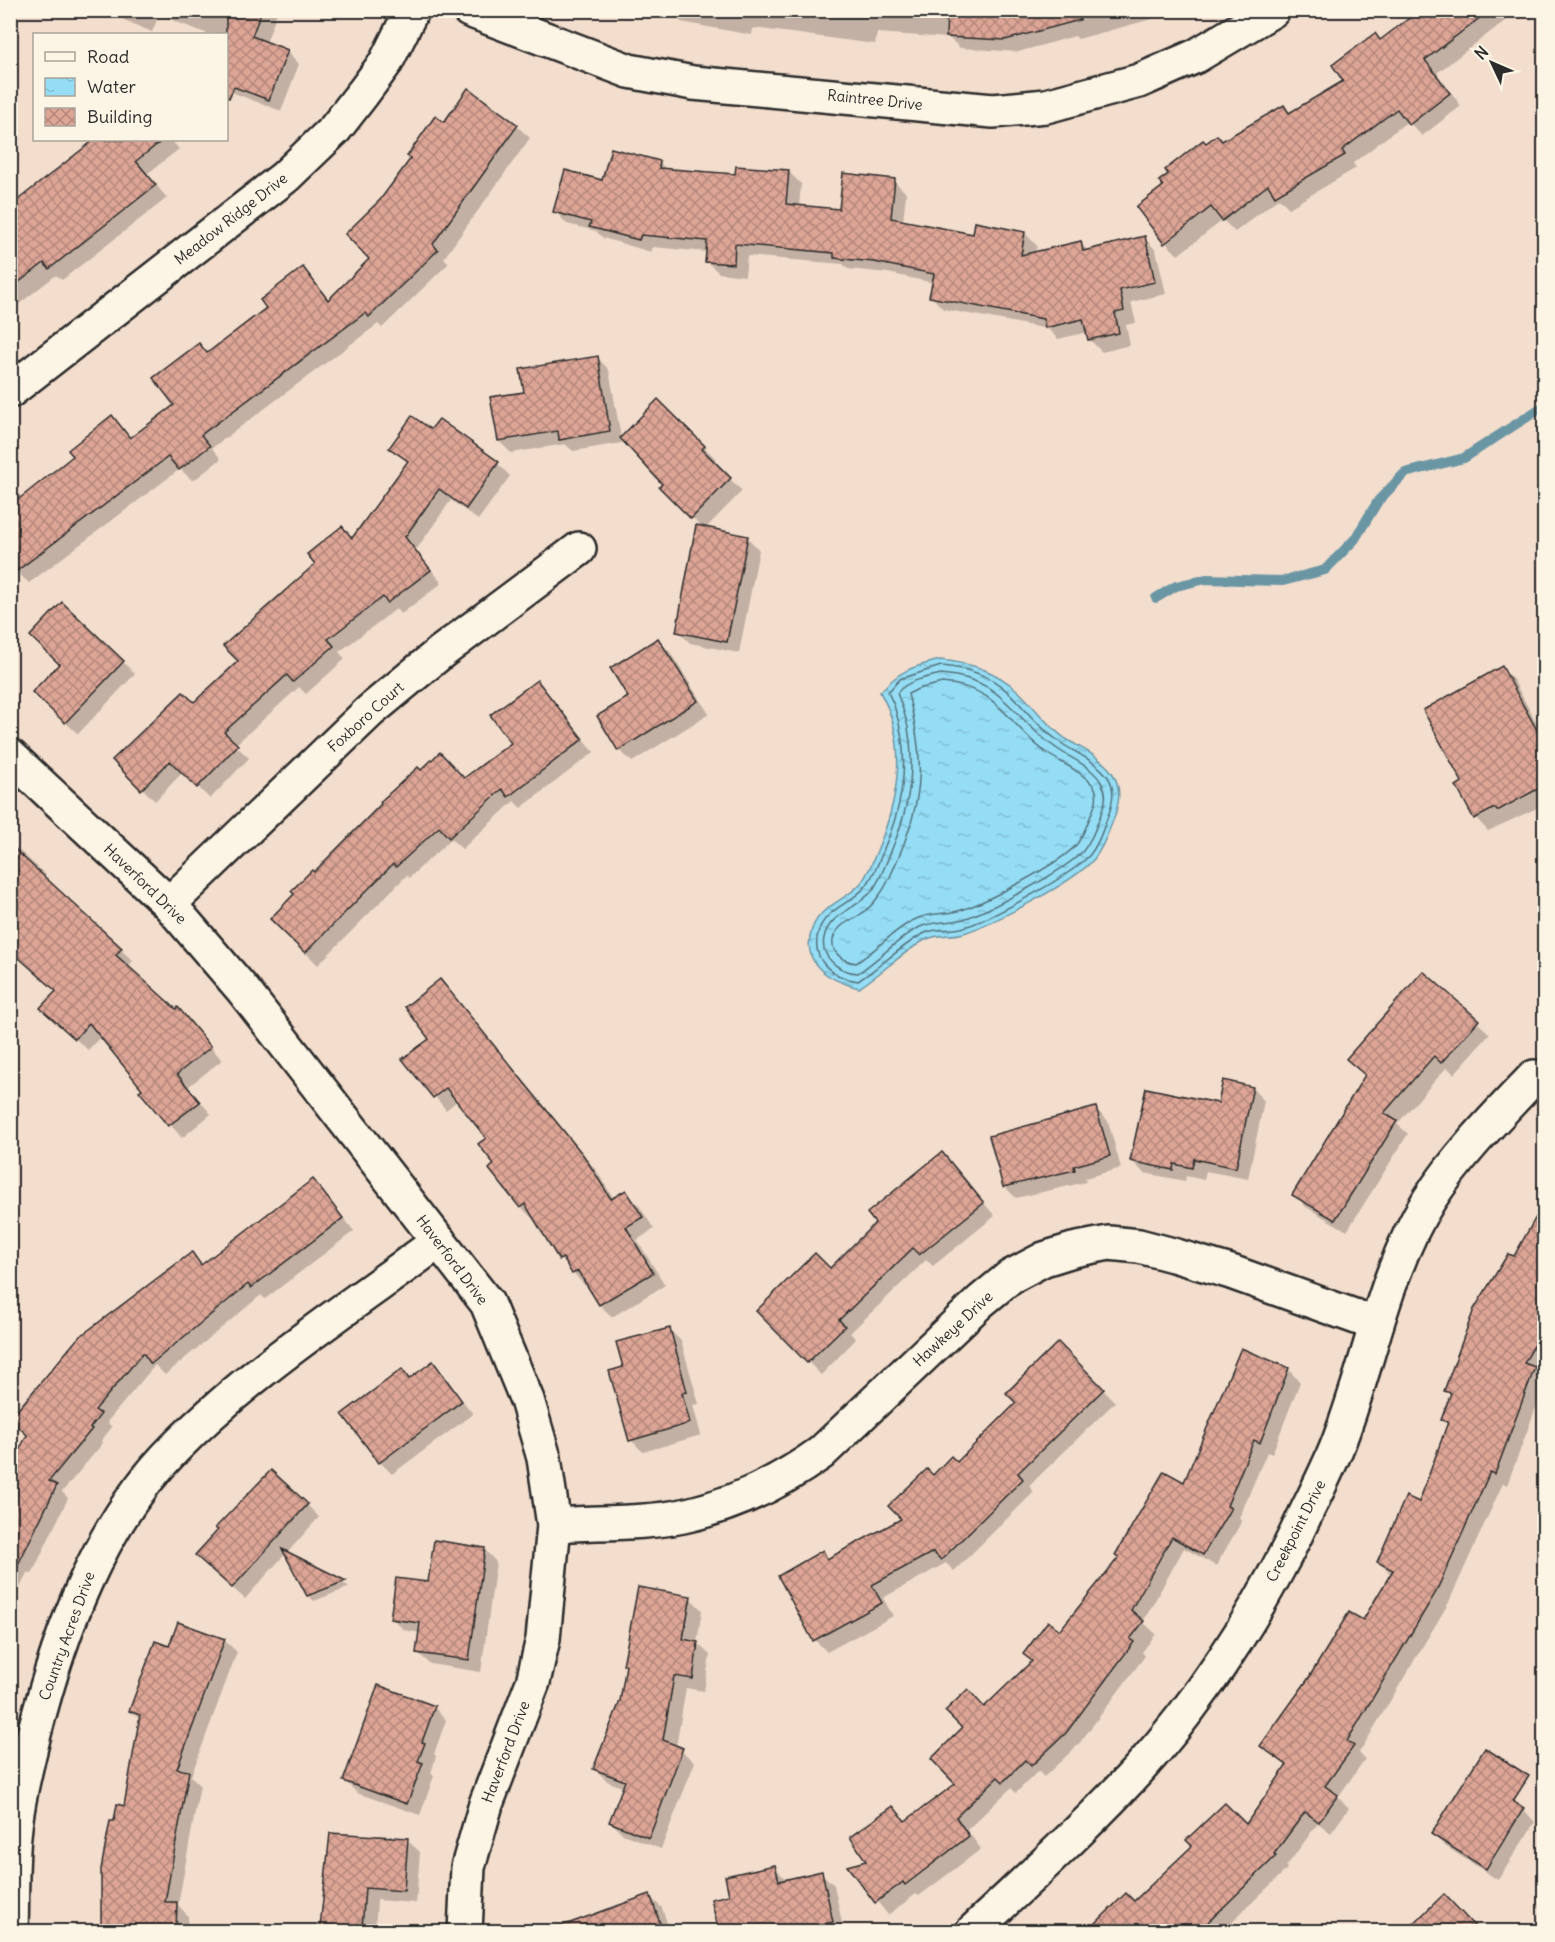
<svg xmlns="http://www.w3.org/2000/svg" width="1555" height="1942" viewBox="0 0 1555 1942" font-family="Delius,sans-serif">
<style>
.water{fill:url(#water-ripples);stroke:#6a96a4;stroke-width:1.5}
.shadow{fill:#0003}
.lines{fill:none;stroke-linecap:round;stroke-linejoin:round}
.shore{stroke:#55727c;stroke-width:1.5}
.stream{stroke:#6a96a4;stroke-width:10}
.building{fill:url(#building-cross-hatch);stroke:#2b2b2b;stroke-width:1.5}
.minor-casing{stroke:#2b2b2b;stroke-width:38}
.minor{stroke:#fcf5e5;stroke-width:33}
.labels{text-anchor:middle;stroke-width:4.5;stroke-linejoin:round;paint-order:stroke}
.street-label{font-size:15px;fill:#2b2b2b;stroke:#fcf5e5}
</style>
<defs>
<pattern id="water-ripples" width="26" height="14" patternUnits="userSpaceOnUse" patternTransform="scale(1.5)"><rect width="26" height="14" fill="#94ddf5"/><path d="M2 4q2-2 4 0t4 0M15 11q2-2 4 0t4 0" fill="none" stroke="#80bed2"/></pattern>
<pattern id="building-cross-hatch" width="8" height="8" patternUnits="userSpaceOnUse" patternTransform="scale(1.5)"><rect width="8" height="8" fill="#dda596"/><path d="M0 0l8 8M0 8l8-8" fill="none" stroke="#b3877b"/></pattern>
</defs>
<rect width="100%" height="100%" fill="#f3ddcd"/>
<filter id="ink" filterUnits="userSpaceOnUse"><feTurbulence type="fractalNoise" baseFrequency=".0167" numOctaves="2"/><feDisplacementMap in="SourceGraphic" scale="12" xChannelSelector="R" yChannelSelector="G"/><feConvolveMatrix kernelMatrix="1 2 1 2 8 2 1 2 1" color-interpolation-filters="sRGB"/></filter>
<g filter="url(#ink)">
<path class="water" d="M940,660C970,663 995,670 1018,691C1035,707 1047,726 1066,739C1082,749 1103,758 1113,774C1122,789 1119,803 1114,818C1109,831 1103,848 1094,859C1075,882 994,923 964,933C951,937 938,933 925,940C904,951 881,974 859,988C829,980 800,965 812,929C821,904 845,902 861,883C869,873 874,858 879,846C899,797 908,740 880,692C900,670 912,667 940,660Z"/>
<g class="shadow">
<polygon points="114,10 278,10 266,43 287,51 299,64 281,111 226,90 226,34 208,34 159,15 152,32 124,20"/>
<polygon points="646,10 1165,10 1152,19 1078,39 1075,36 1018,52 960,48 949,38 877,33 875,44 753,28 752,35 681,22 677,18"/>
<polygon points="1422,10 1519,10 1437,73 1461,106 1422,136 1408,121 1353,163 1356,168 1289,208 1279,198 1235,232 1223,220 1178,255 1166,243 1138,207 1165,186 1206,145 1223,143 1284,107 1290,114 1346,81 1375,35 1381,41"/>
<polygon points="1520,10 1543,10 1530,20"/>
<polygon points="444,124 517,126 530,138 444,258 449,263 382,328 378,324 212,448 221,459 193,481 180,469 29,583 16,571 10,575 10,490 13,489 23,498 75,456 112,417 132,439 176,405 208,354 268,308 303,269 330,300 371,259 382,201"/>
<polygon points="96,140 171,140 179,149 147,174 167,198 62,280 56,275 10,311 10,208"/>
<polygon points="660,163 667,170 737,176 789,172 801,184 799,207 840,211 894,181 906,193 903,222 974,236 1025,233 1037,246 1035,253 1080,243 1088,251 1144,238 1156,250 1166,294 1131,302 1136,323 1126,325 1130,345 1102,352 1090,340 1088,332 1058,339 1048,329 943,309 931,296 934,283 888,273 848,269 843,264 747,256 745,276 719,273 706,261 707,252 653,247 651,252 603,238 596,231 567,224 555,211 603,182"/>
<polygon points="597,357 609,370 622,443 573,451 565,444 511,453 499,441 526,393"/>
<polygon points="658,401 716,459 713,462 742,491 705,529 747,537 759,550 739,653 690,643 678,631 703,528 661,487 664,484"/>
<polygon points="432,431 498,464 510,476 478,520 451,500 416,550 442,583 401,614 396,609 339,652 345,659 306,694 299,687 235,745 249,758 210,799 183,772 155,801 114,760 194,704 240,661 342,528 353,539 408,463 391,447"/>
<polygon points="1544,584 1544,596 1539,588"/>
<polygon points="658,640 670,652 709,714 632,762 619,750 630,697"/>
<polygon points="123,662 135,674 78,734 46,704"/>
<polygon points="1502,668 1514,681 1544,737 1544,814 1537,808 1488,831 1476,818 1458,786 1465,783"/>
<polygon points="536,682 594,752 521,808 514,801 462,849 451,839 409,878 407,875 318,965 272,919 314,874 421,772 465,780 513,743"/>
<polygon points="10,842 46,875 43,877 133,961 127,967 176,1011 178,1009 222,1060 188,1087 211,1114 182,1138 141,1091 144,1089 101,1036 88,1050 54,1020 57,992 10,949"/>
<polygon points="1423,973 1490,1034 1454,1074 1447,1067 1397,1124 1408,1134 1347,1231 1306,1207 1294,1194 1366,1076"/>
<polygon points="440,981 596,1170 614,1199 626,1192 638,1204 654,1229 637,1240 665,1285 612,1317 600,1305 588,1284 585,1286 561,1259 535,1217 533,1219 521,1207 496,1164 488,1138 458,1100 446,1110 405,1060 431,1039"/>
<polygon points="1252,1088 1264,1101 1248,1179 1206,1171 1204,1180 1186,1176 1185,1181 1144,1173 1132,1161"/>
<polygon points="1096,1109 1108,1121 1121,1168 1085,1178 1086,1182 1016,1198 1004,1186"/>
<polygon points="942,1154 995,1216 933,1266 926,1260 850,1333 856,1339 821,1375 758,1311 830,1270"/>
<polygon points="313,1181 354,1231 265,1299 261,1295 165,1375 155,1365 107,1422 112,1427 101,1441 103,1443 62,1492 68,1498 32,1574 28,1572 15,1597 10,1594 10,1472 28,1436 11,1420 79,1339 191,1254 203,1265"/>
<polygon points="1544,1222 1544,1386 1507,1485 1503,1483 1448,1604 1359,1753 1365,1759 1338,1797 1349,1808 1331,1833 1318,1823 1286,1867 1287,1869 1221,1932 1096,1932 1246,1826 1287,1767 1262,1746 1364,1622 1391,1574 1378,1562 1420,1504 1449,1426 1443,1420 1452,1396 1446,1391 1476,1310 1497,1272 1499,1273 1514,1258"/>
<polygon points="669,1329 681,1341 699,1404 693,1405 701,1435 643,1452 631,1440 625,1368"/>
<polygon points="1058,1344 1115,1402 1029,1486 1034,1492 954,1571 946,1563 883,1598 893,1616 827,1652 815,1640 822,1552 830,1560 903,1520 1018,1403"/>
<polygon points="433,1363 473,1414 392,1474 380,1462 402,1371 411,1380"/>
<polygon points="1288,1369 1300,1382 1272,1454 1267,1452 1239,1518 1242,1521 1216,1566 1184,1548 1143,1622 1156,1634 1142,1652 1145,1656 1078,1745 1044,1777 1038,1771 1016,1793 1011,1788 967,1830 981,1849 919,1896 916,1894 888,1915 850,1867 869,1862 893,1808 906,1822 957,1784 984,1708 1033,1662 1025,1654 1060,1632 1185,1484"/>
<polygon points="307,1505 319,1517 287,1553 350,1587 314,1601 308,1595 286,1553 245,1599 209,1567"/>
<polygon points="484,1549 496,1562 481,1672 430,1664 417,1652 420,1633 404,1630 392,1618 430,1584"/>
<polygon points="690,1598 702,1610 697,1643 710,1655 704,1691 686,1688 676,1747 695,1762 661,1849 623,1834 611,1822 624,1788 607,1781 595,1769 622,1701 627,1667 624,1664"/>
<polygon points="224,1640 237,1652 191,1776 200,1785 178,1905 188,1916 189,1932 102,1932 115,1823 125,1808 140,1720 131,1711 170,1648"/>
<polygon points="434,1707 446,1720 434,1754 436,1756 431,1773 434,1776 420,1815 357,1793 345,1781"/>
<polygon points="1523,1809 1535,1822 1498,1880 1445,1846 1432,1834"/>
<polygon points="407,1840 420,1852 416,1903 377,1900 375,1932 327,1932 322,1926"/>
<polygon points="774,1866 787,1881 821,1873 834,1885 844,1932 720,1932 731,1896"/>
<polygon points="649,1896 662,1908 670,1932 553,1932"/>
</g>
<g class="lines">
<g class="shore">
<path d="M941,666C1015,672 1012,710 1064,745C1078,754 1097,762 1108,777C1116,789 1113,803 1108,816C1103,829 1098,846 1088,857C1068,877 988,921 961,928C947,931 934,927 921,935C899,948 880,967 858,981C833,978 811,961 818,933C824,909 850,905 865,887C874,876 880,860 885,846C904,802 910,755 895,709C894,703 890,698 888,692L900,679Z"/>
<path d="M941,674C1006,679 1009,716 1056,748C1071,759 1094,767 1102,784C1108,794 1105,803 1101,814C1097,826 1091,841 1083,851C1066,870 986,913 960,920C946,923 934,921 920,927C902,935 877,961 858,973C837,972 818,955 825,934C832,913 858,908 872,891C881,879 886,863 892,849C908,811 916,770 908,728C906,716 901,704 897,693C908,680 925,678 941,674Z"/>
<path d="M942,683C1001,687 1006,724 1048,754C1063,764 1081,771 1093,785C1100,794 1095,806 1091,815C1087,825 1083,836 1077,844C1063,862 981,905 958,911C943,915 929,912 914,920C893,930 876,951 856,963C841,961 829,951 834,936C840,922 852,922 862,913C868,909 874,903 878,897C888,886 893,869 899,856C925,795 924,757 908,694L918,689Z"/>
</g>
<polyline class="stream" points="1156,598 1176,586 1206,579 1283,581 1325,570 1355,539 1378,501 1405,473 1464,458 1544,406"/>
</g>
<g class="building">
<polygon points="226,10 262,10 252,36 288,50 269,100 234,87 229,98 226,97"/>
<polygon points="947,10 1079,10 1080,20 1005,40 946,37"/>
<polygon points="1420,10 1490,10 1425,60 1450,93 1409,125 1397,109 1342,150 1345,155 1275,196 1268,185 1222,221 1211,207 1164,244 1136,207 1163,186 1159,181 1168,174 1165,170 1203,140 1206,143 1217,135 1222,141 1284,105 1289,113 1343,81 1332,65 1375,33 1380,40"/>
<polygon points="468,88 518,125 433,244 438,250 369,317 365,313 201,435 210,446 179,470 168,457 10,576 10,506 73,456 68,450 112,415 130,438 174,405 153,378 199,343 207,353 266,308 260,300 303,267 328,300 369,259 345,234 380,200 411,158 407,156 435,116 444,122"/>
<polygon points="94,140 163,140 136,161 156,185 49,269 44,263 10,289 10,206"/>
<polygon points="611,148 660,161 659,168 735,174 736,166 789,170 786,204 839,209 843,173 895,179 891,218 973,234 975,222 1025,232 1021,255 1081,241 1083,251 1145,236 1155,282 1120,290 1124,311 1115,313 1119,333 1088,340 1083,319 1045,328 1043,319 929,297 934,274 874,262 834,258 834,253 735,244 734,264 705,262 707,241 641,235 639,240 589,227 591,222 553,212 565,170 602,180"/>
<polygon points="598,356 610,431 559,440 558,431 498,441 490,397 524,392 520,369"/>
<polygon points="658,399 705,446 702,449 731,478 691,519 659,487 662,484 620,438"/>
<polygon points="412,416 431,429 439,419 499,462 466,509 439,489 405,537 431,570 387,603 383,597 328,639 334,646 293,682 287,675 224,732 238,745 197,788 170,761 141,790 112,760 183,692 194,702 238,661 223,646 315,564 307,554 342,526 352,538 408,461 389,448"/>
<polygon points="696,525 748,536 727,642 676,632"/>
<polygon points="62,602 124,661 65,723 32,692 59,664 30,636"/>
<polygon points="658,638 698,701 618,751 597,716 628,697 610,668"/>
<polygon points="1502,666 1545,745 1545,785 1497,811 1495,808 1474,819 1456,786 1462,782 1423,710"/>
<polygon points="537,680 583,739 508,797 502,789 449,838 439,827 396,867 393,864 305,953 270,919 294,894 291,891 312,870 314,872 381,804 380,802 418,767 421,770 440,752 464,778 511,743 490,715"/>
<polygon points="10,845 122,948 116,955 176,1009 178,1007 211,1047 177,1074 200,1102 168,1126 139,1091 142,1089 89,1023 75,1039 40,1008 56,991 10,950"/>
<polygon points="1423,971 1479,1020 1441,1063 1434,1056 1384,1113 1397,1121 1335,1220 1292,1195 1365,1075 1346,1059"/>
<polygon points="440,979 584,1156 611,1199 626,1190 643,1217 626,1227 653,1273 599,1305 578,1271 572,1274 563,1258 559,1260 525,1204 520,1208 489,1169 494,1164 478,1144 486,1138 446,1088 433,1098 402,1059 429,1039 405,1007"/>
<polygon points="1223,1080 1253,1087 1236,1168 1194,1159 1192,1168 1174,1164 1173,1170 1130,1161 1146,1088 1218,1103"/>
<polygon points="1096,1107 1110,1156 1074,1166 1075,1170 1003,1187 989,1136"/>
<polygon points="942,1152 984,1203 919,1255 913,1248 839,1320 845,1326 807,1363 756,1311 815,1253 830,1268 875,1223 867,1213"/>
<polygon points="313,1179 343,1218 251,1288 248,1284 151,1364 143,1353 95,1410 101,1414 90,1428 92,1429 49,1481 57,1485 10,1581 10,1468 27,1435 10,1419 78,1338 192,1252 201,1265"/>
<polygon points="1545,1201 1545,1327 1524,1363 1535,1367 1495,1474 1490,1472 1436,1592 1347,1741 1354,1746 1325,1786 1338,1795 1319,1822 1305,1812 1274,1854 1276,1856 1198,1932 1087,1932 1126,1893 1134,1901 1192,1846 1186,1840 1225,1803 1246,1824 1287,1765 1260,1746 1308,1679 1349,1612 1363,1620 1393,1570 1377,1562 1406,1496 1419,1502 1448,1422 1441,1420 1451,1393 1444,1391 1474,1309 1508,1254 1514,1256"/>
<polygon points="670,1328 687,1392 682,1393 690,1423 629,1441 609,1371 623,1367 616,1342"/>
<polygon points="1058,1342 1104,1389 1018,1473 1023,1479 941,1560 933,1552 872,1585 882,1603 813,1641 778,1576 823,1550 827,1559 901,1519 888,1506 927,1469 933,1475 951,1456 957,1462 1016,1403 1006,1393"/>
<polygon points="1241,1348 1289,1368 1260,1443 1254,1440 1227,1506 1231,1508 1203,1555 1172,1537 1131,1610 1144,1621 1130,1639 1134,1642 1066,1733 1031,1766 1025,1760 1003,1782 998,1777 956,1817 969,1836 905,1885 903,1882 875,1903 847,1866 866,1861 850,1837 893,1806 905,1821 955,1784 931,1759 962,1728 945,1711 968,1689 984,1707 1032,1661 1023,1654 1048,1621 1060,1630 1119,1557 1115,1555 1164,1471 1184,1482"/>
<polygon points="433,1361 462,1401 379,1463 342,1414 402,1369 409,1379"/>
<polygon points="271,1470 308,1504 232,1588 195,1555 218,1530 215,1528"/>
<polygon points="434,1540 485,1548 469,1660 416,1653 420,1623 390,1619 396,1578 428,1582"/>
<polygon points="282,1549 346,1581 307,1596"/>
<polygon points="638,1587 691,1596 683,1639 698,1642 693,1679 674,1676 663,1740 683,1748 649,1838 609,1822 625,1781 593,1769 620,1701 626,1665 623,1665"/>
<polygon points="178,1622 225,1639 177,1769 189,1771 165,1902 177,1902 176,1932 101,1932 101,1869 110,1821 114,1821 117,1804 124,1806 140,1715 129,1711 155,1641 169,1646"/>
<polygon points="378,1685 435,1706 422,1742 425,1743 418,1761 423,1763 407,1804 343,1781"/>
<polygon points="1485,1748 1529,1776 1513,1801 1524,1808 1486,1869 1431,1834"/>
<polygon points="330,1833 408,1838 404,1891 365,1888 362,1930 320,1927"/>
<polygon points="775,1865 779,1881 822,1871 833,1922 790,1932 719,1932 711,1899 729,1895 725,1876"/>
<polygon points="650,1894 663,1932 556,1932 556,1928"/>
<polygon points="1444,1894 1480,1932 1405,1932"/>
</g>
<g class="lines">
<defs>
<g id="minor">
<polyline points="469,10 629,71 693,83 993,111 1046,106 1139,81 1196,56 1273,10"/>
<polyline points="10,391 285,177 335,129 363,93 386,62 412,10"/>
<polyline points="10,756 169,904 243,990 487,1303 527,1400 544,1458 554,1525 543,1639 533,1682 486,1804 468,1867 465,1932"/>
<polyline points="169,904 370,711 440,653 579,549"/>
<path d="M554,1525C595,1522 644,1524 683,1516C734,1505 779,1483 821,1453L981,1301L1010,1277L1044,1259L1073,1250L1109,1243L1139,1246L1173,1255L1231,1272L1376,1324"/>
<path d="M11,1932C12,1900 11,1868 14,1836C17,1802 26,1767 34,1734C60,1632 99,1524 175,1448C253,1369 350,1307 439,1241"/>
<path d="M972,1932C1029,1878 1088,1825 1140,1768C1202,1699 1255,1616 1296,1534C1309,1506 1324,1478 1336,1449C1369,1368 1382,1275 1429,1200C1458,1155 1497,1116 1534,1077"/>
</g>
</defs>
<use href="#minor" class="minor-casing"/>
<use href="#minor" class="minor"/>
</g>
</g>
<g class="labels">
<g class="street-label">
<text transform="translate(875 100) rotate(6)" y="5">Raintree Drive</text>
<text transform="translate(231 219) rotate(-38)" y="5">Meadow Ridge Drive</text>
<text transform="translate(366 717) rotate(-42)" y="5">Foxboro Court</text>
<text transform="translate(145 884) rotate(44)" y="5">Haverford Drive</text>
<text transform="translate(452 1260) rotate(53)" y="5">Haverford Drive</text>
<text transform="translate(953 1329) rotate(-43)" y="5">Hawkeye Drive</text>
<text transform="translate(1296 1531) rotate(-63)" y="5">Creekpoint Drive</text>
<text transform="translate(67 1636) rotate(-70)" y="5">Country Acres Drive</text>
<text transform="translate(506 1752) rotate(-69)" y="5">Haverford Drive</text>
</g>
</g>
<rect width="1555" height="1942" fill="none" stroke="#fcf5e5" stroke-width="36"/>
<rect x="18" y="18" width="1519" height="1906" fill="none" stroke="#2b2b2b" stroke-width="2" filter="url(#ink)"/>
<rect x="33" y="33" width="195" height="108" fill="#fcf5e5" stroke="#a8a49b" stroke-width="1.5"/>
<rect x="45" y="52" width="30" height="9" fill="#fcf5e5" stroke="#a8a49b" stroke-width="1.5"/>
<text x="87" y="63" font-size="18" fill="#2b2b2b">Road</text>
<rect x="45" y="78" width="30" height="18" fill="url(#water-ripples)" stroke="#a8a49b" stroke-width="1.5"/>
<text x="87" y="93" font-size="18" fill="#2b2b2b">Water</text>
<rect x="45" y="108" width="30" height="18" fill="url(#building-cross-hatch)" stroke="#a8a49b" stroke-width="1.5"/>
<text x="87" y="123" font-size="18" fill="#2b2b2b">Building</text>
<g transform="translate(1492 63) rotate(314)" stroke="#fcf5e5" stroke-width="4.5" paint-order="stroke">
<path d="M0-4.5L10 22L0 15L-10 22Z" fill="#2b2b2b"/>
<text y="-9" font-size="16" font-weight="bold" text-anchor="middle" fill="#2b2b2b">N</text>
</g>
</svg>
